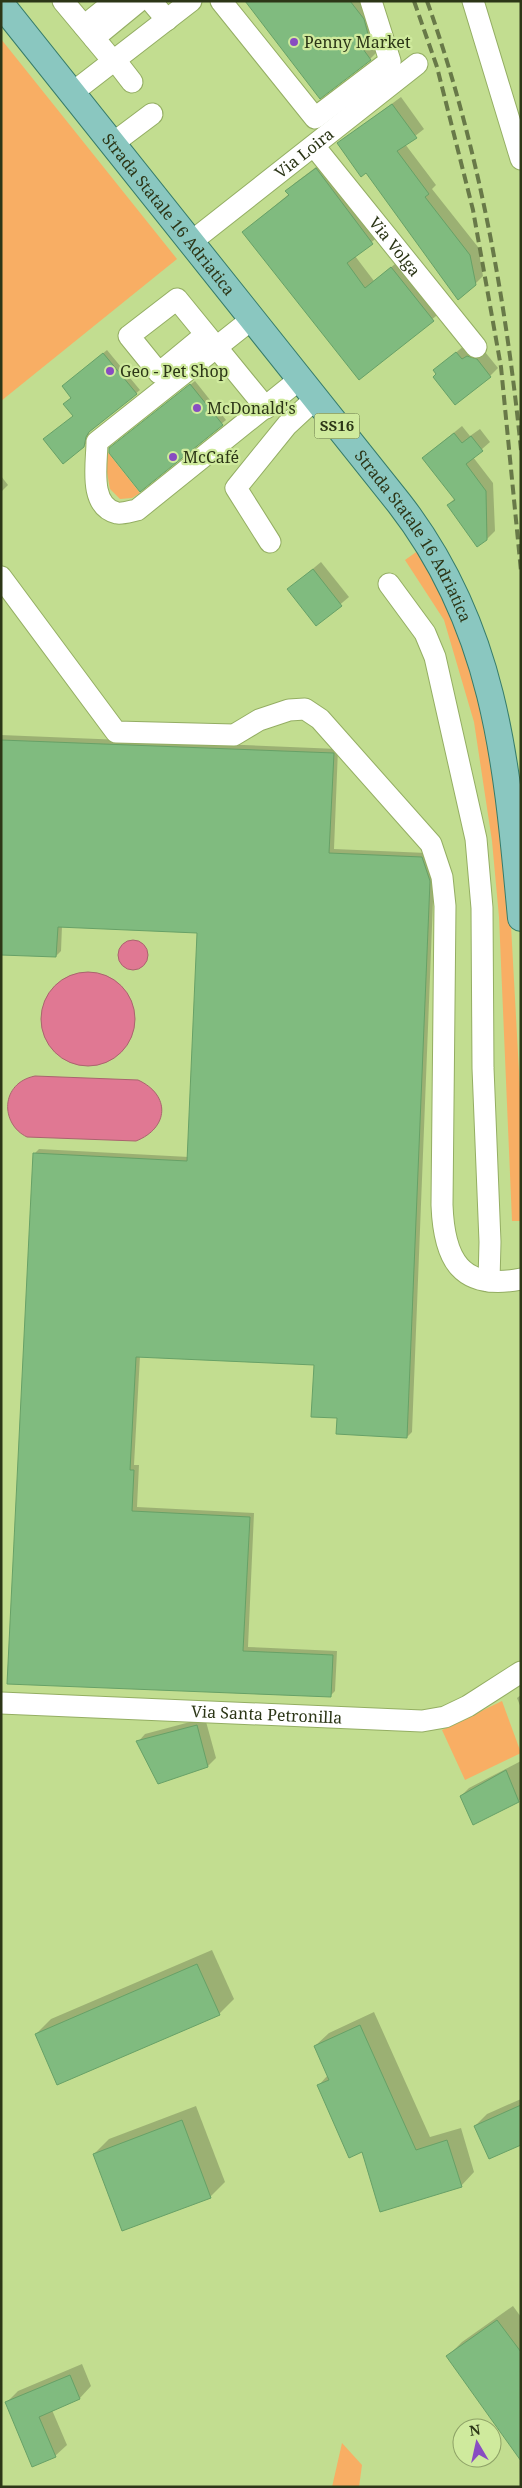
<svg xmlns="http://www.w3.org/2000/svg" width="522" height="2488" viewBox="0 0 522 2488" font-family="'Noto Serif',serif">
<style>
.green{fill:#f8ae64}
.water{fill:#e07893;stroke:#aa646e}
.shadow{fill:#0003}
.building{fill:#80bb7f;stroke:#67a167}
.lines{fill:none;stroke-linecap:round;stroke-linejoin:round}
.minor-casing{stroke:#94ae63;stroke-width:23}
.major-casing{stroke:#367c6a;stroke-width:28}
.minor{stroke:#fff;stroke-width:21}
.major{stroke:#8ac7c0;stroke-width:26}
.rail{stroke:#687948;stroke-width:4;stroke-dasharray:10 5;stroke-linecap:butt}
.poi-dot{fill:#884cc2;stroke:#cfea9d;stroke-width:2}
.labels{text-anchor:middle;stroke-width:4.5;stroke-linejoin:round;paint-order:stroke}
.shield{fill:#cfea9d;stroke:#5d6c3f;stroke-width:1}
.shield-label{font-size:15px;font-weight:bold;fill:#2c3617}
.poi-label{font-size:16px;fill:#2c3617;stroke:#cfea9d;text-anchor:start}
.street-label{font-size:16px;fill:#2c3617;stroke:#cfea9d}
</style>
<rect width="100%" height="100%" fill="#c2dd90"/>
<g class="green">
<polygon points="1,39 177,259 1,401"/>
<polygon points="102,445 140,493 132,498 120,499 110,489"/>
<polygon points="419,550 441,583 484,687 508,871 521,1108 521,1221 512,1221 499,917 492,841 474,722 444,620 405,560"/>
<polygon points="502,1701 521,1753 465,1780 442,1730"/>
<polygon points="342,2443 362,2465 359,2487 332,2487"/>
</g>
<g class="water">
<circle cx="133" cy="955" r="15"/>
<circle cx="88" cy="1019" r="47"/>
<path d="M35,1076L138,1080C171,1095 169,1128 136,1141L27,1137C0,1124 0,1083 35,1076Z"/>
</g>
<g class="shadow">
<polygon points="247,1 376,1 385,44 370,59 320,97"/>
<polygon points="401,97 424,129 405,144 436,185 432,189 478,247 483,276 475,284 339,143"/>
<polygon points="324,161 380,235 355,256 374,281 400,260 441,312 359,378 243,232 289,194 287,191 295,183"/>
<polygon points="465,345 485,352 498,368 490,376 438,374 435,370"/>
<polygon points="107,350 140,390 89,432 88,442 83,446 67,383"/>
<polygon points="195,381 226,420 140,490 115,445"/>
<polygon points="462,426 470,436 480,429 490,442 473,457 493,483 495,531 487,539 448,505 455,498 423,458"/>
<polygon points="1,476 8,485 1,492"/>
<polygon points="321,562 349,597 317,624 297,582"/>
<polygon points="1,735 338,749 334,849 427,853 434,876 412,1432 407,1437 339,1417 316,1364 140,1356 134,1465 139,1465 137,1507 254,1513 248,1647 337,1651 335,1691 330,1696 8,1683 34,1154 39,1149 189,1157 198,932 62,926 61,951 56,956 1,954"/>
<polygon points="521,1695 521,1708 517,1698"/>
<polygon points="205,1718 216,1758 208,1766 138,1742 145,1734"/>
<polygon points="521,1761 521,1799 473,1824 461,1796 469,1788"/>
<polygon points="212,1950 234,1999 219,2014 36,2034 51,2019"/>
<polygon points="374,2012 430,2137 461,2128 474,2172 461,2186 362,2151 318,2086 328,2075 315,2046 329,2033"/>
<polygon points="521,2099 521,2144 475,2126 487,2114"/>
<polygon points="196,2106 225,2182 210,2197 94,2154 109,2139"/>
<polygon points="513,2306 521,2317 521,2451 448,2356 462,2342"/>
<polygon points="82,2364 91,2386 80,2398 52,2410 67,2445 55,2456 6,2403 18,2391"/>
</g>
<g class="building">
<polygon points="245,1 350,1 364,19 369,38 360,45 371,60 320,99"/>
<polygon points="392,104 417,138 397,151 429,194 425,197 470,255 476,285 458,300 366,173 361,177 337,143"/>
<polygon points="316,168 373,244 347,263 365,288 391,267 434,321 359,380 242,232 289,195 285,191"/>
<polygon points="456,352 462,359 467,356 477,359 491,377 455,405 433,377 436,374 433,370"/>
<polygon points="103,353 137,394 89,432 86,437 84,447 63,464 43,439 73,416 63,404 71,398 62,386"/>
<polygon points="190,384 223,425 140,492 109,453 109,448"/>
<polygon points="454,433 462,443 471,436 483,451 466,464 486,491 487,540 477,547 447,505 455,500 422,458"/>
<polygon points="313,569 342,606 316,626 287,589"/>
<polygon points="1,740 334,753 329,853 422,857 430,881 407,1438 336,1434 337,1418 311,1417 314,1365 136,1357 130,1470 134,1470 132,1511 250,1517 243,1651 333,1655 331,1697 7,1684 33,1153 187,1161 197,933 58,927 56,957 1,955"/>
<polygon points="197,1725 208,1767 158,1784 136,1741"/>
<polygon points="506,1770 519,1802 473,1825 460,1796"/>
<polygon points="197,1964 220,2015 57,2085 35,2034"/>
<polygon points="360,2025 416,2150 447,2140 462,2187 380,2212 362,2152 349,2158 317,2085 329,2080 314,2046"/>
<polygon points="521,2105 521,2145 489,2159 474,2126"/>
<polygon points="182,2120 211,2198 122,2231 93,2154"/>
<polygon points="497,2320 521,2352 521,2461 446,2356"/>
<polygon points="70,2375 80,2399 39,2417 56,2457 32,2467 5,2402"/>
</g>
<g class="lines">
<defs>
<g id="minor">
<polyline points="63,1 113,61"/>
<polyline points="151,1 167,20"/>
<polyline points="221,1 315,118 390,61 371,1"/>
<polyline points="473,1 521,159"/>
<polyline points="84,26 115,1"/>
<polyline points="94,38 139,1"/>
<polyline points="115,60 132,82"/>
<polyline points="72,93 191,1"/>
<polyline points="112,144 152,114"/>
<path id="s1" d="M314,146L476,347"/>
<path id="s2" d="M191,242L417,64"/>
<path d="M252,319L97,442C97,463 88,506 117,513C123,514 131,511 137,510L300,379"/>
<polyline points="205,335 159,373 129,336 177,299 266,408"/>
<polyline points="270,542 236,488 287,425 315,399"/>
<path d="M1,577L116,732L234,735L259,720L289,710L305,709L320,719L431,844L442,877L445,906L442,1205C444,1259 460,1291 521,1279"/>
<polyline points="389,584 425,633 435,657 476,839 482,908 483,1068 490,1242 489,1281"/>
<path id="s3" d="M1,1703L422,1721L445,1717L468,1706L521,1672"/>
</g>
<g id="major">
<path id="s4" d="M1,4L399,503C497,629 507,766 521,918"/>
</g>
</defs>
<use href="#minor" class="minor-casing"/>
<use href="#major" class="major-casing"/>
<use href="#minor" class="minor"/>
<use href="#major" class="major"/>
<g class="rail">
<polyline points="414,1 437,67 473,210 501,367 521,571"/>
<path d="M427,1C478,144 506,299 521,450"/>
</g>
</g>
<g class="poi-dot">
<circle cx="294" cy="42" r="5"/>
<circle cx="110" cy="371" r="5"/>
<circle cx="197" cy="408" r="5"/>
<circle cx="173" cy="457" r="5"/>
</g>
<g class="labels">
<rect class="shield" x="314.5" y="413.5" width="45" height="25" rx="4"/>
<g class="shield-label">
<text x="337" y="431">SS16</text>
</g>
<g class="poi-label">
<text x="304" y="48">Penny Market</text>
<text x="120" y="377">Geo - Pet Shop</text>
<text x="207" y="414">McDonald's</text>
<text x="183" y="463">McCafé</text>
</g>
<g class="street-label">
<text dy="6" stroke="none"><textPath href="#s2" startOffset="144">Via Loira</textPath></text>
<text dy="6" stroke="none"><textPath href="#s4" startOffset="269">Strada Statale 16 Adriatica</textPath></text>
<text dy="6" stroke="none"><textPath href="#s1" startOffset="129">Via Volga</textPath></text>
<text dy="6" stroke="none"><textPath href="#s4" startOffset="674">Strada Statale 16 Adriatica</textPath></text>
<text dy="6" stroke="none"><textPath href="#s3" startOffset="266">Via Santa Petronilla</textPath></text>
</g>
</g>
<rect width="522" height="2488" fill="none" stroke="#2c3617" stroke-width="5"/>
<g transform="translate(477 2443) rotate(351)"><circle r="24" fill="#cfea9d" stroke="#8ea267"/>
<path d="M0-4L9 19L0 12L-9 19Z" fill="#884cc2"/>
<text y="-8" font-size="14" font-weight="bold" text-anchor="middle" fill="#2c3617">N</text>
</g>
</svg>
